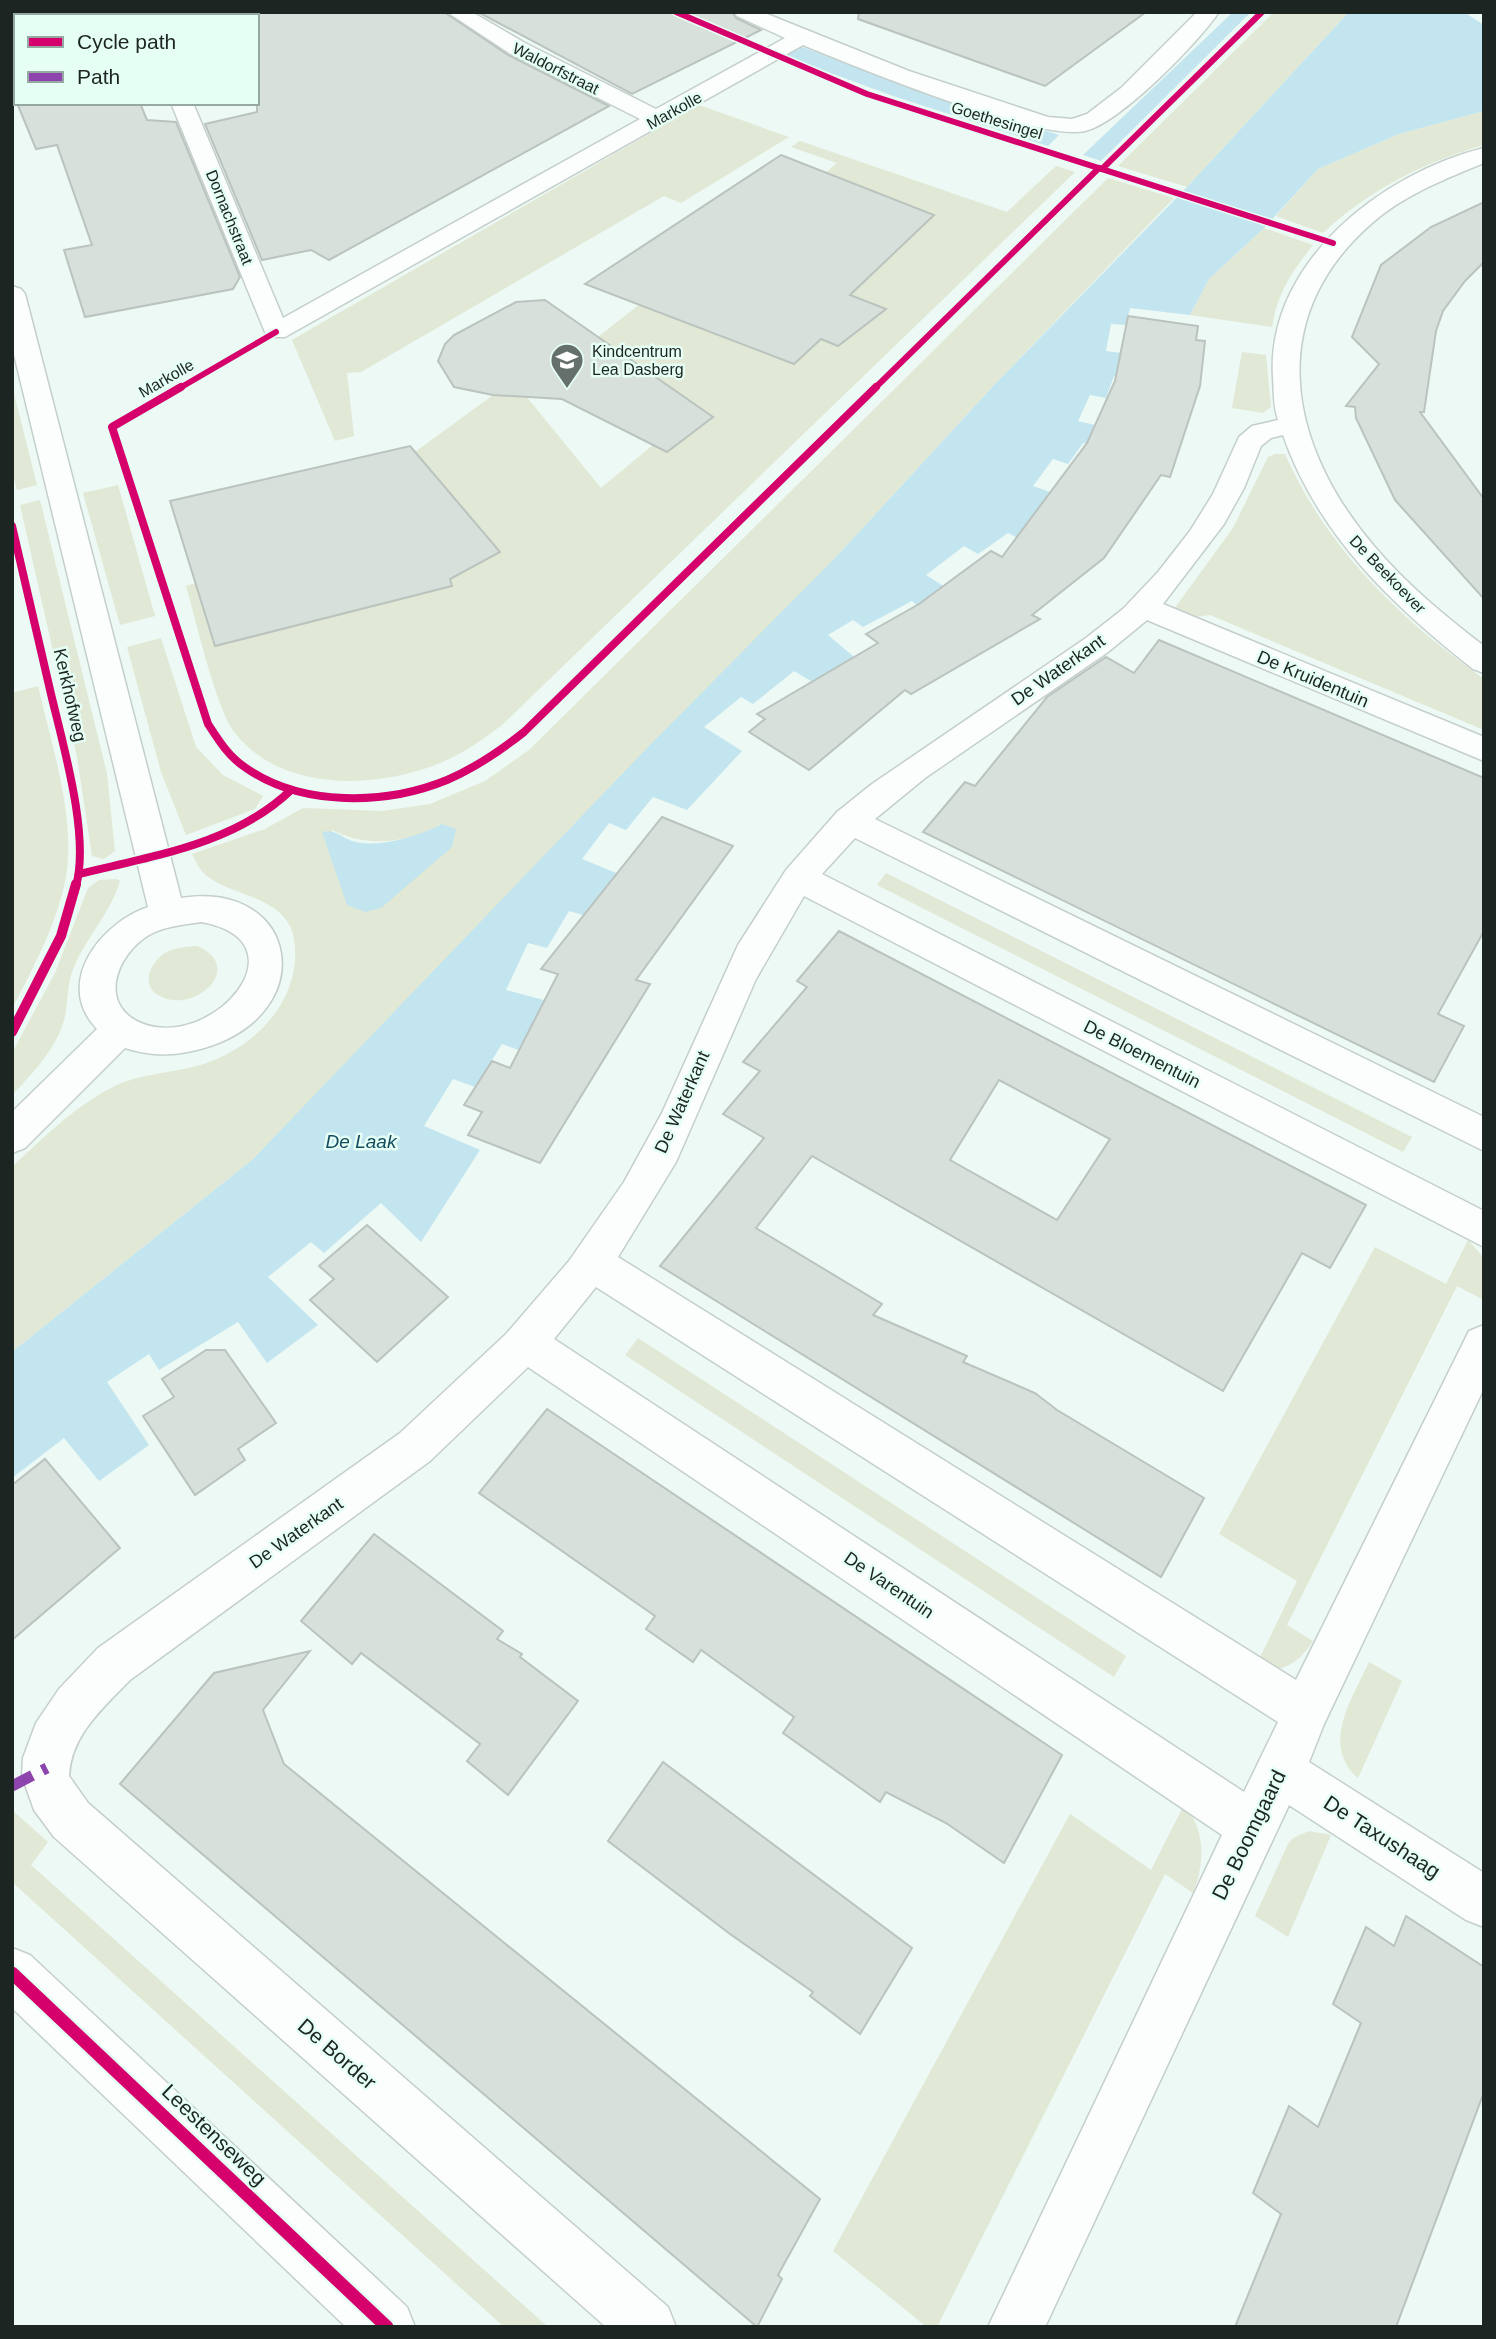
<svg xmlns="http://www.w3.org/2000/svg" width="1496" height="2339" viewBox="0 0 1496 2339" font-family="Helvetica,sans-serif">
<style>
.green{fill:#e1e8d5;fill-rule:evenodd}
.water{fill:#c3e5f0}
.building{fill:#d8e0db;stroke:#bac3be;stroke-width:2;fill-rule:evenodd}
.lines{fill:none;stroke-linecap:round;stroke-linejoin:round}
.minor-casing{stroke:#c4cfcb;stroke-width:3}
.tertiary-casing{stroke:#c4cfcb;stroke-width:3}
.minor{fill:#fcfefd;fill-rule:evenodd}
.tertiary{fill:#fcfefd;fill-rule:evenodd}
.quiet{stroke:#8e44ad;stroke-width:11;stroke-dasharray:23 11;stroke-linecap:butt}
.cycleway-far3-casing{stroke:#e6fff5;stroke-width:9}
.cycleway-far2-casing{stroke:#e6fff5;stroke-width:11}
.cycleway-far1-casing{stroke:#e6fff5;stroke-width:15}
.cycleway-casing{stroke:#e6fff5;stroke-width:18}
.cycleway-far3{stroke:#d6006c;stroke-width:6}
.cycleway-far2{stroke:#d6006c;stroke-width:8}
.cycleway-far1{stroke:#d6006c;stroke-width:10}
.cycleway{stroke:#d6006c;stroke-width:13}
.labels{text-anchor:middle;stroke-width:5;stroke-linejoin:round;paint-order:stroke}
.far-street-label{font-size:16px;fill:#1c2522;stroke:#e6fff5}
.far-poi-label{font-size:16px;fill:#1c2522;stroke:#e6fff5;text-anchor:start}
.street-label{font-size:18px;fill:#1c2522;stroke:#e6fff5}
.water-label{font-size:19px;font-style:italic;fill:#134b5f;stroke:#e6fff5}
.near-street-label{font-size:21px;fill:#1c2522;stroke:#e6fff5}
</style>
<rect width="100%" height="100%" fill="#ecf9f4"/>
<g class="green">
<polygon points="1274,12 1349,12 1187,187 1118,166"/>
<polygon points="699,105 789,137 681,203 664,196 361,372 347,373 354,436 335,441 292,340"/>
<path d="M1484,111V145C1424,162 1369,190 1323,233L1276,216L1318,169L1399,134Z"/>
<path d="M800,141L1007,212L1056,166L1075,172L502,725C485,738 468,750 449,759C386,789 283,795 235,733C216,709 196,620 186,586L196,583L170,501L391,452L216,645L452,586L450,579L500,551L415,452L493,395L526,396L601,488L653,445L667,452L713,417L598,337L640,304L794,363L821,339L838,346L885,310L727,240L889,258L902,246L893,198L825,173L837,163L791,147Z"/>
<path d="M1108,178L1174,198L996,383L837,556L252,1160L12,1352V1167C43,1138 73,1108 111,1088C138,1074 164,1074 193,1067C234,1057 272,1029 288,990C296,972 298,946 291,928C276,895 232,896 207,876C200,871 196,862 192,854L265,829L303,808L382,811L430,804L485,781L529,750ZM442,824L347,905L332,830C368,848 407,843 442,824Z"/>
<path d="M1264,228L1313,245C1292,271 1277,294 1272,327L1190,315L1209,279Z"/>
<polygon points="1242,352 1266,355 1271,407 1263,413 1232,408"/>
<polygon points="12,386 37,485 17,490 12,471"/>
<path d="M1275,454H1285C1326,548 1401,620 1484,679V730L1210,615L1189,618L1174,609L1233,528L1268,457Z"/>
<polygon points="118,485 155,616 120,625 83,493"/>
<polygon points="40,500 107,774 115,851 104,859 92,856 77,757 20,505"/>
<polygon points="161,638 196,747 223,775 263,796 255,809 186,835 161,772 127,647"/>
<path d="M38,686C51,743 76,818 66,876C58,922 33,968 12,1009V693Z"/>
<polygon points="886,873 1412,1137 1403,1152 877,885"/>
<path d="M116,879L120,881C110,914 87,936 74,967C66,984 69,1002 64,1020C56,1049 32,1074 12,1095V1053L55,973L88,888L99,880Z"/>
<path d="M197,946C247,967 194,1015 160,996C140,986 150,963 165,953C175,947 186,947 197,946Z"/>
<path d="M1468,1240L1484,1258L1482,1299L1457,1286L1287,1625L1313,1641C1297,1665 1283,1672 1254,1670L1297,1581L1219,1534L1375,1247L1446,1284Z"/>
<polygon points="638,1338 1126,1656 1114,1677 625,1355"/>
<path d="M1369,1662L1402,1681L1358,1778C1320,1744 1353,1698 1369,1662Z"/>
<path d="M1184,1805C1206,1830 1205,1863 1193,1893L1165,1874L937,2327H922L923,2324L833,2251L1070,1814L1151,1870Z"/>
<polygon points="12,1810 48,1842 31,1865 548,2327 504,2327 12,1882"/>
<polygon points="1309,1831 1331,1835 1288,1937 1255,1916 1288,1844 1293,1838"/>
</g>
<g class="water">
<polygon points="1233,12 1251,12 1101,161 1083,155"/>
<polygon points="1349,12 1464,12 1484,25 1484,111 1399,134 1318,169 1264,228 1209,279 1190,315 1130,308 1126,325 1111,324 1106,351 1151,357 1149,383 1114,376 1106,398 1090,395 1078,421 1116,430 1110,450 1083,443 1068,464 1053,459 1033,486 1073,500 1031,545 1008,533 978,554 964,546 926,575 953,592 940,624 912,601 863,627 853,620 828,635 866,667 826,690 794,671 753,704 741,697 704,727 742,751 687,810 653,797 626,830 609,823 582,859 648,886 625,927 569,911 547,948 528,943 506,990 570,1007 550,1061 502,1044 475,1087 453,1079 424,1126 480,1150 421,1242 381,1203 324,1253 311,1242 268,1277 318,1325 267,1363 238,1322 159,1370 149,1354 107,1382 149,1445 99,1481 64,1438 12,1478 12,1352 252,1160 647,748 837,556 996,383 1187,187"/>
<polygon points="802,47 906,86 1059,135 1048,146 890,95 785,56"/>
<path d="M442,824L456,829L452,847L381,908L365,912L347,905L322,832C335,829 339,836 352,841C378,849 419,836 442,824Z"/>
</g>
<g class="building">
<polygon points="257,12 444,12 508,55 609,106 329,260 311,250 262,260 205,124 257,112"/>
<polygon points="478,12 732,12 736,18 761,30 632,94"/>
<polygon points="859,12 1146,12 1045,86 858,19"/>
<polygon points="16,24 16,100 12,94 12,25"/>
<polygon points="17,103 140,103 147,120 176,122 240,277 233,289 85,317 64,250 92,245 57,145 36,149"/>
<polygon points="781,155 934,215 850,295 886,309 838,346 821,339 794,364 585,284"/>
<polygon points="1484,202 1484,262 1465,281 1443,311 1436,331 1424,412 1420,412 1484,499 1484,599 1395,500 1356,418 1355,407 1346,406 1379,364 1352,337 1381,265 1431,227"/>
<polygon points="545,300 713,417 667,452 562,399 493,395 454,387 438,361 445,344 454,335 516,302"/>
<polygon points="1128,316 1198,326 1196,340 1205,341 1200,386 1170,477 1161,475 1104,558 1032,615 1040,619 911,694 905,690 809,770 749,732 765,719 757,714 878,643 866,634 919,604 991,551 1002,557 1087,443 1115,381"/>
<polygon points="410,446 500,552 450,579 452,586 215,646 170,501"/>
<polygon points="1159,640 1484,778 1484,931 1438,1014 1464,1026 1434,1082 923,832 965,782 975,786 1047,697 1106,657 1134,673"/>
<polygon points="662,817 733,846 636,980 650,984 540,1163 468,1135 482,1112 464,1105 492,1061 510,1068 558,974 541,969"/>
<path d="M839,931L1366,1205L1330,1268L1302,1253L1223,1391L812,1156L756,1228L882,1304L873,1315L967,1356L963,1362L1035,1393L1057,1410L1204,1498L1161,1577L660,1266L764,1138L723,1114L760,1071L743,1062L807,987L797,981ZM999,1080L1110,1139L1057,1220L950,1160Z"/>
<polygon points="367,1225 448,1297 377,1362 310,1300 334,1279 319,1266"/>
<polygon points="206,1350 225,1350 276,1423 238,1449 245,1460 195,1495 143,1416 174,1397 162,1379"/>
<polygon points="547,1409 1062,1755 1004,1863 946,1823 886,1792 880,1802 783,1733 794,1717 701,1650 693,1662 646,1629 655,1616 479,1493"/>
<polygon points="45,1459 120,1548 12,1640 12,1485"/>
<polygon points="374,1534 503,1631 497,1639 522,1654 520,1657 578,1701 508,1795 467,1761 480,1744 361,1653 352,1664 301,1621"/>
<polygon points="310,1651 263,1710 284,1764 820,2199 778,2275 782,2279 757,2327 120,1784 214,1673"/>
<polygon points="663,1762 912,1948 860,2034 810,1996 813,1992 730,1934 608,1841"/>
<polygon points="1406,1916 1484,1967 1484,2092 1396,2327 1235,2327 1281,2214 1253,2193 1289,2106 1318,2127 1361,2023 1333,2004 1366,1927 1394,1946"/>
</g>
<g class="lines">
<defs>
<g id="minor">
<polygon points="109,12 131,12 133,16 111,16"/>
<path d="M447,12H472L525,43L656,109L785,38L737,16L734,12H762L909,71L1048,117L1072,119L1087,114L1121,88L1197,12H1219C1198,43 1120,123 1085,131C1039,142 854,66 803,45L285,337H267L171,103H193L283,318L640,119L509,53Z"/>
<path d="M1484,148V163C1445,179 1404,195 1372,223C1263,318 1288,445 1374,546C1406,584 1445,616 1484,646V673L1473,669C1392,605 1318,535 1283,435L1271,438L1261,446L1244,488L1224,524L1163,604L1484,737V761L1147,620L1108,652L925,778L875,819L1484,1117V1151L855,838L822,874L1484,1211V1247L804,896L756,979L676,1162L618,1257L1296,1680L1469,1331L1484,1325V1388L1324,1724L1309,1762L1484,1873V1927L1466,1920L1289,1805L1045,2327H988L1222,1835L528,1367L430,1461L130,1680C103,1708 71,1735 69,1776L88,1803L668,2307L676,2327H606L54,1837L34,1810L22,1776L23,1758L36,1723L59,1689L98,1648L400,1433L506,1334L569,1261L624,1182L662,1113L738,945L786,870L837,812L872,784L1086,638L1123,609L1158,572L1190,531L1213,494L1239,437L1252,426L1278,420C1273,406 1274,391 1273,377C1266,263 1382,173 1484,148ZM596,1287L1278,1722L1244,1792L554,1339Z"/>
<polygon points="12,1948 30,1955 407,2307 415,2327 346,2327 12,2008"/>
</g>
<path id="tertiary" d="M12,286L21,289L25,294L181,898C300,880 321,1014 204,1048C176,1056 153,1057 125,1048L25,1148L12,1153V1112L97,1029C53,983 101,923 148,907L12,346ZM201,922C308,941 212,1052 141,1023C97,1004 117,954 149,935C165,926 183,925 201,922Z"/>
</defs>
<use href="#minor" class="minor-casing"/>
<use href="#tertiary" class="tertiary-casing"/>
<use href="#minor" class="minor"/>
<use href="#tertiary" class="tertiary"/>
<polyline class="quiet" points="12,1786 47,1768"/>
<defs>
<g id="cycleway-far3">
<polyline points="676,12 867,94 1333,243"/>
<polyline points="1102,169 1262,12"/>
<polyline points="178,389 276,332"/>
<polyline points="874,389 1099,168"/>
</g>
<g id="cycleway-far2">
<path d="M181,387L112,427L208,724C219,741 229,757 246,768C302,807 386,805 447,780C475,768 500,751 524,732L876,387"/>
<path d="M12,526C25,582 38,638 51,694C63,745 90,836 76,886"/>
<path d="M79,874C152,856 235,844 291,790"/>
</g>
<polyline id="cycleway-far1" points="12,1032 61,936 76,884"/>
<polyline id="cycleway" points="12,1973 387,2327"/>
</defs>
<use href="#cycleway-far3" class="cycleway-far3-casing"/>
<use href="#cycleway-far2" class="cycleway-far2-casing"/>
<use href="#cycleway-far1" class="cycleway-far1-casing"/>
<use href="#cycleway" class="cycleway-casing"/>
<use href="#cycleway-far3" class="cycleway-far3"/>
<use href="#cycleway-far2" class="cycleway-far2"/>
<use href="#cycleway-far1" class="cycleway-far1"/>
<use href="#cycleway" class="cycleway"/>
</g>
<defs>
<symbol id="school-pin" viewBox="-11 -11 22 30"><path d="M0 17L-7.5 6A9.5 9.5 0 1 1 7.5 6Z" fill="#656f6c" stroke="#e6fff5"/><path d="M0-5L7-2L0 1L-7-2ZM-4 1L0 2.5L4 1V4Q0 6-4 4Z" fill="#fff"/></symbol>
</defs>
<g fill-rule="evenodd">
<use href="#school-pin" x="548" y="341" width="38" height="52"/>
</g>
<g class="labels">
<g class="far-street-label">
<text transform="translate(556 68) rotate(27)" y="6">Waldorfstraat</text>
<text transform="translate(674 110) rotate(-29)" y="6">Markolle</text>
<text transform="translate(997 120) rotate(17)" y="6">Goethesingel</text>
<text transform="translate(230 217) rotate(68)" y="6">Dornachstraat</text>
<text transform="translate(166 378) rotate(-30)" y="6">Markolle</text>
<text transform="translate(1388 574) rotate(46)" y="6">De Beekoever</text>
</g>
<g class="far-poi-label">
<text x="592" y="357">Kindcentrum<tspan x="592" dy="18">Lea Dasberg</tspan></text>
</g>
<g class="street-label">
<text transform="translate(1058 670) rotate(-35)" y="6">De Waterkant</text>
<text transform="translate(1313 679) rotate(23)" y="6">De Kruidentuin</text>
<text transform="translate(70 695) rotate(77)" y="6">Kerkhofweg</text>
<text transform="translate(1142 1054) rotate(27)" y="6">De Bloementuin</text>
<text transform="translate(682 1102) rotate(-66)" y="6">De Waterkant</text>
<text transform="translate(296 1533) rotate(-35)" y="6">De Waterkant</text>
<text transform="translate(889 1585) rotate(34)" y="6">De Varentuin</text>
</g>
<g class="water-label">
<text x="361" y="1148">De Laak</text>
</g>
<g class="near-street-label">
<text transform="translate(1249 1835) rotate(-64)" y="7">De Boomgaard</text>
<text transform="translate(1382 1837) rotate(33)" y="7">De Taxushaag</text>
<text transform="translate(337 2054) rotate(41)" y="7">De Border</text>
<text transform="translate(214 2135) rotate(44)" y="7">Leestenseweg</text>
</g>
</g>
<rect width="1496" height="2339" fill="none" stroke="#1c2522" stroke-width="28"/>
<rect x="14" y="14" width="245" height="91" fill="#e6fff5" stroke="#95a8a1" stroke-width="2"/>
<rect x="28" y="37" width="35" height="10" fill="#d6006c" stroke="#95a8a1" stroke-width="2"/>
<text x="77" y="49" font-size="21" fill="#1c2522">Cycle path</text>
<rect x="28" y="72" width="35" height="10" fill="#8e44ad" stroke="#95a8a1" stroke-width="2"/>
<text x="77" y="84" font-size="21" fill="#1c2522">Path</text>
</svg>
